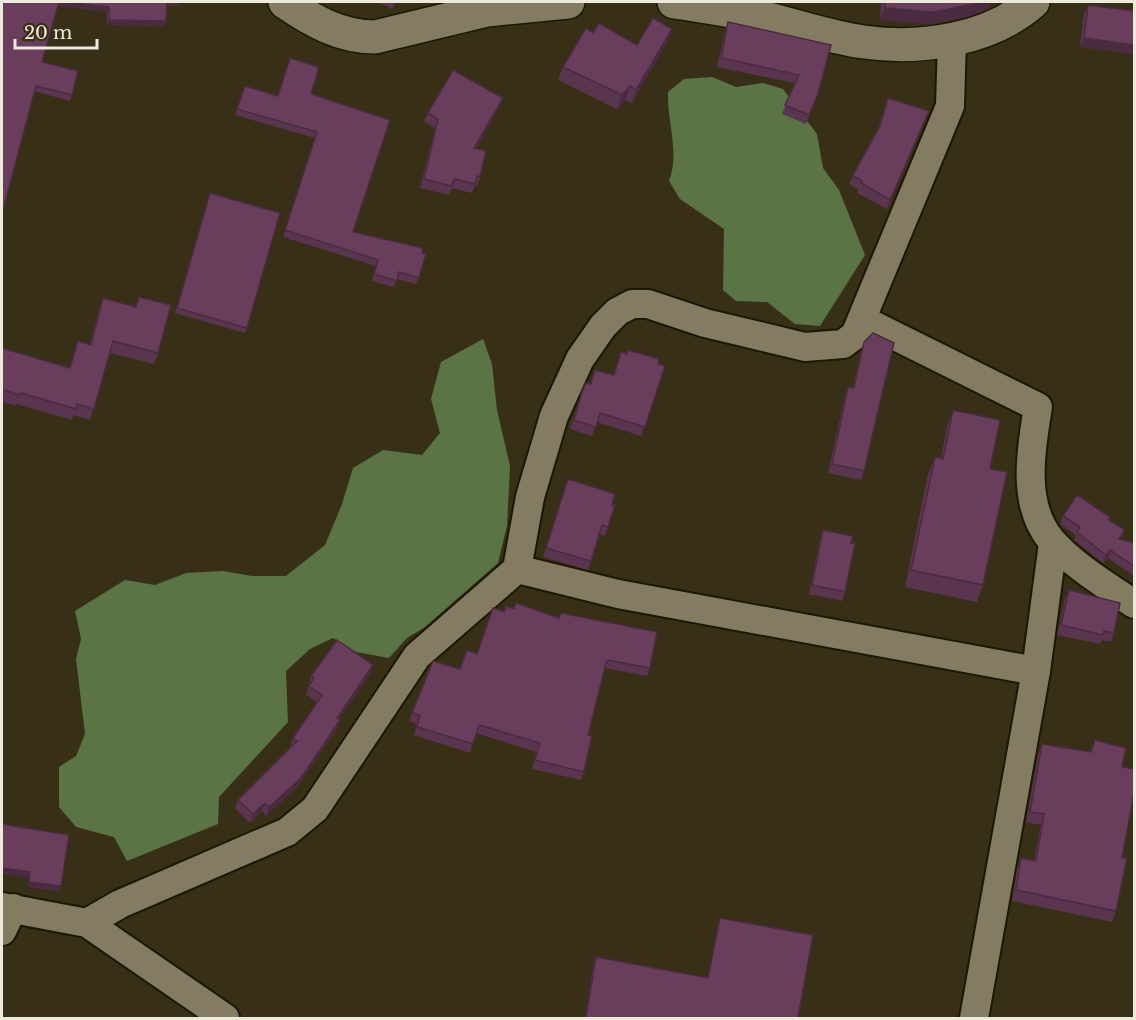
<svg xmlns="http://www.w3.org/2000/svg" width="1136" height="1020" viewBox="0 0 1136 1020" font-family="'Libre Baskerville',serif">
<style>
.forest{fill:#5a7446}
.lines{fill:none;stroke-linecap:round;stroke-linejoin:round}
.street-casing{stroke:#1e1801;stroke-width:32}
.secondary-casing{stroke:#1e1801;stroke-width:36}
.street{stroke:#837c60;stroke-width:28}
.secondary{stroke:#837c60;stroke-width:33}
.wall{fill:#5a354f}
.shaded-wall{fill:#4a2b40}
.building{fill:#693e5c;stroke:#4a2b40;stroke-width:1.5}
</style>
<rect width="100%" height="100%" fill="#373017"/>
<g class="forest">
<path d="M712,77L736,87L763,83L783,89L817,134L823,168L839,190L865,255L820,326L795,324L767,302L736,301L723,290L724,229L680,199L669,181C680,153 667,122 668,92L684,79Z"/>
<polygon points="483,339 492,364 497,410 510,466 507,526 498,563 425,627 407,638 389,658 356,652 333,638 310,649 286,671 288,722 219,797 218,824 127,861 114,837 76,827 59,807 59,767 76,756 85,734 76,659 81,639 75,611 125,580 155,585 186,573 223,571 252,576 286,576 325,545 342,504 353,468 383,450 422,455 440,433 431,399 441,362"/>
</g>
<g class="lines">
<defs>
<g id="street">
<path d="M863,320L1038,407C1031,449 1021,504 1051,540C1071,564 1109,587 1134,604"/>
<polyline points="517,569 618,594 1036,671"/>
<polyline points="2,907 87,923 225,1018"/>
<polyline points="87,923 120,904 287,832 315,809 417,656 517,569 530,497 554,416 580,359 603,326 617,312 632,304 648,304 705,323 805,347 843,344 855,335 950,106 952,40"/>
<polyline points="2,931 13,908"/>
<polyline points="974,1018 1036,671 1053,543"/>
</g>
<g id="secondary">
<path d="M285,2C313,21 340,37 375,37L487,10L568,2"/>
<path d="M674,2C702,6 729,10 756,16C792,24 827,37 864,42C920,50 990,40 1033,2"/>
</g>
</defs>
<use href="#street" class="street-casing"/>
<use href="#secondary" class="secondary-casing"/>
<use href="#street" class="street"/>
<use href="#secondary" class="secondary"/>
</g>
<g class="wall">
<polygon points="2,2 180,2 178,6 167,6 164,26 107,25 107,12 58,6 42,62 72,95 70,101 34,91"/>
<polygon points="377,2 396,2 392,9"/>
<polygon points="881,2 990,2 988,9 970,16 929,24 880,20"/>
<polygon points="1088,5 1134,11 1134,54 1080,47 1084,14"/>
<polygon points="728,22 831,45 818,94 806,124 782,114 795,83 717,67 725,31"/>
<polygon points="672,29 667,42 632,103 625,100 617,109 558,80 563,67 637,45"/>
<polygon points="245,86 278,96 311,94 353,232 422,253 419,278 416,284 397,279 394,287 372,281 376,266 283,237 315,138 235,115"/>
<polygon points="503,98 499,107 476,149 480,177 477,186 475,185 472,193 452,188 449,195 420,188 435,128 424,122 428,113"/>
<polygon points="888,98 929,111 887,209 857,193 858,189 849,184 853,175 878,128"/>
<polygon points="208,198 247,328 245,333 175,313"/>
<polygon points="139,297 158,353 154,364 110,353 90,420 73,415 72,420 17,404 16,406 2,402 2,348 70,368 78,341 90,344 99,309 103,298 135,307"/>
<polygon points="864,342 864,471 861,480 828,473 845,396 848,387 853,388 861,351"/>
<polygon points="621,352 665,366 641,436 597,422 592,436 570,429 582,392 590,384 595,370 613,375"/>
<polygon points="953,410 990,469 983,585 977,602 905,587 928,474 935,457 941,458 947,427"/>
<polygon points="565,488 612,505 608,527 605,536 599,534 588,570 543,557"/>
<polygon points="1063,516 1109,520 1121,539 1134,543 1134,576 1108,558 1103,563 1074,540 1076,535 1060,524"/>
<polygon points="823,530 845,592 842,601 809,594 820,539"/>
<polygon points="1069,590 1114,633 1111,642 1102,640 1100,644 1057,635 1065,599"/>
<polygon points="493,608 650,668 647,676 605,668 588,735 584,772 581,780 532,769 536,752 476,733 470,753 414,735 417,724 409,721 412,713 460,669 477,654"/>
<polygon points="373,665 370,674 339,719 340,720 337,729 298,786 266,816 262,811 250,823 235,808 238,800 291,747 290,746 293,738 317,702 306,695 311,676"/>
<polygon points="1095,740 1122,767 1122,858 1116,911 1112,922 1012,901 1017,869 1021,858 1034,861 1041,825 1026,822 1038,755 1042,744 1090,752"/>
<polygon points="720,918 798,1018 585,1018 594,962 596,957 708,978 718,923"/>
</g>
<g class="shaded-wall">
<polygon points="59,2 64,2 109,7 107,12 58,6"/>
<polygon points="167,2 180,2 178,6 165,5"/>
<polygon points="979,2 990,2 988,9 970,16 929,24 880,20 885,8"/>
<polygon points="109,20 166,21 164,26 107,25"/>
<polygon points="672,29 667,42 632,103 636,90"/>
<polygon points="1084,38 1134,45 1134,54 1080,47"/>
<polygon points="630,86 625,100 617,109 622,95"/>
<polygon points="503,98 499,107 471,157 474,148"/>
<polygon points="929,111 925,121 887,209 890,200"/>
<polygon points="1110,550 1108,558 1103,563 1106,555"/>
<polygon points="373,665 370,674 334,726 337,718"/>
<polygon points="340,720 337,729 298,786 266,816 269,807"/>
<polygon points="265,803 262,811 250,823 253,814"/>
<polygon points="2,868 30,872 28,878 2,874"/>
<polygon points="29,882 61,886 59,892 27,887"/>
</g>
<g class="building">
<polygon points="2,2 59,2 42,62 78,71 72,95 36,86 2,214"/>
<polygon points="64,2 167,2 166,21 109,20 109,7"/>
<polygon points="885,2 979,2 974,4 933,12 885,8"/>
<polygon points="1088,5 1134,11 1134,45 1084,38"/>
<polygon points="653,18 672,29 636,90 630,86 622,95 563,67 586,28 593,33 599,23 637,45"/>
<polygon points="728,22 831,45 818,94 809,115 785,105 799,75 721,58"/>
<polygon points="290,58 319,67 311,94 390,120 353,232 423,248 422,253 426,254 419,278 399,272 397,281 374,274 378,260 285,230 317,132 237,109 245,86 278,96"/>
<polygon points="453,70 503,98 474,148 486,151 480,177 477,176 475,184 454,179 452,186 424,179 438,119 428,113"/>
<polygon points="888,98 929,111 890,200 861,183 862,181 853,175 880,126"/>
<polygon points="210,193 280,213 247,328 177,308"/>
<polygon points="139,297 171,305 158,353 113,341 94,409 77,404 76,409 21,393 20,395 3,390 2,397 2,348 70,368 78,341 91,345 103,298 136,307"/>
<polygon points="873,333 894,343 864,471 832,464 848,387 854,388 864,342"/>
<polygon points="628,350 659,359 658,364 665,366 645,427 600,413 596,427 574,420 582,392 586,383 591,384 595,370 614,375 621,352 627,354"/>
<polygon points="953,410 1000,420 990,469 1007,472 983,585 911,570 935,457 943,459"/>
<polygon points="568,479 615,494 612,505 615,505 608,527 602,525 591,561 546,548"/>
<polygon points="1077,495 1110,517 1109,520 1125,530 1119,539 1134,543 1134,566 1110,550 1106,555 1077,532 1080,527 1063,516"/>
<polygon points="823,530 853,536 851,543 855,543 845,592 812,585"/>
<polygon points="1069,590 1120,603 1114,633 1104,631 1103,635 1061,625"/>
<polygon points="516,603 559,618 561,613 657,632 650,668 608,660 606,663 588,735 592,736 584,772 535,760 540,743 479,725 473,744 417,727 420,715 412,713 433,661 460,669 467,650 477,654 493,608 504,612 506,606 514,609"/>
<polygon points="337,640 373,665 337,718 340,720 301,778 269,807 265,803 253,814 238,800 297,741 293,738 322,695 309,686 314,678 311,676"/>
<polygon points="1095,740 1126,748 1122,767 1134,769 1134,793 1122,858 1127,858 1116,911 1016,890 1021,858 1036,861 1044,814 1030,812 1042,744 1091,752"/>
<polygon points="2,824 69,835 61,886 29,882 30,872 2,868"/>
<polygon points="720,918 813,935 798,1018 586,1018 596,957 708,978"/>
</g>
<rect width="1136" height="1020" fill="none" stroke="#eeeadb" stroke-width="6"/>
<path d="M15 39v9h82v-9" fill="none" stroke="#eeeadb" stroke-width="3"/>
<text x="24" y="39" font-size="18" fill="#eeeadb" stroke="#373017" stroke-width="4.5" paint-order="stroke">20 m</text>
</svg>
